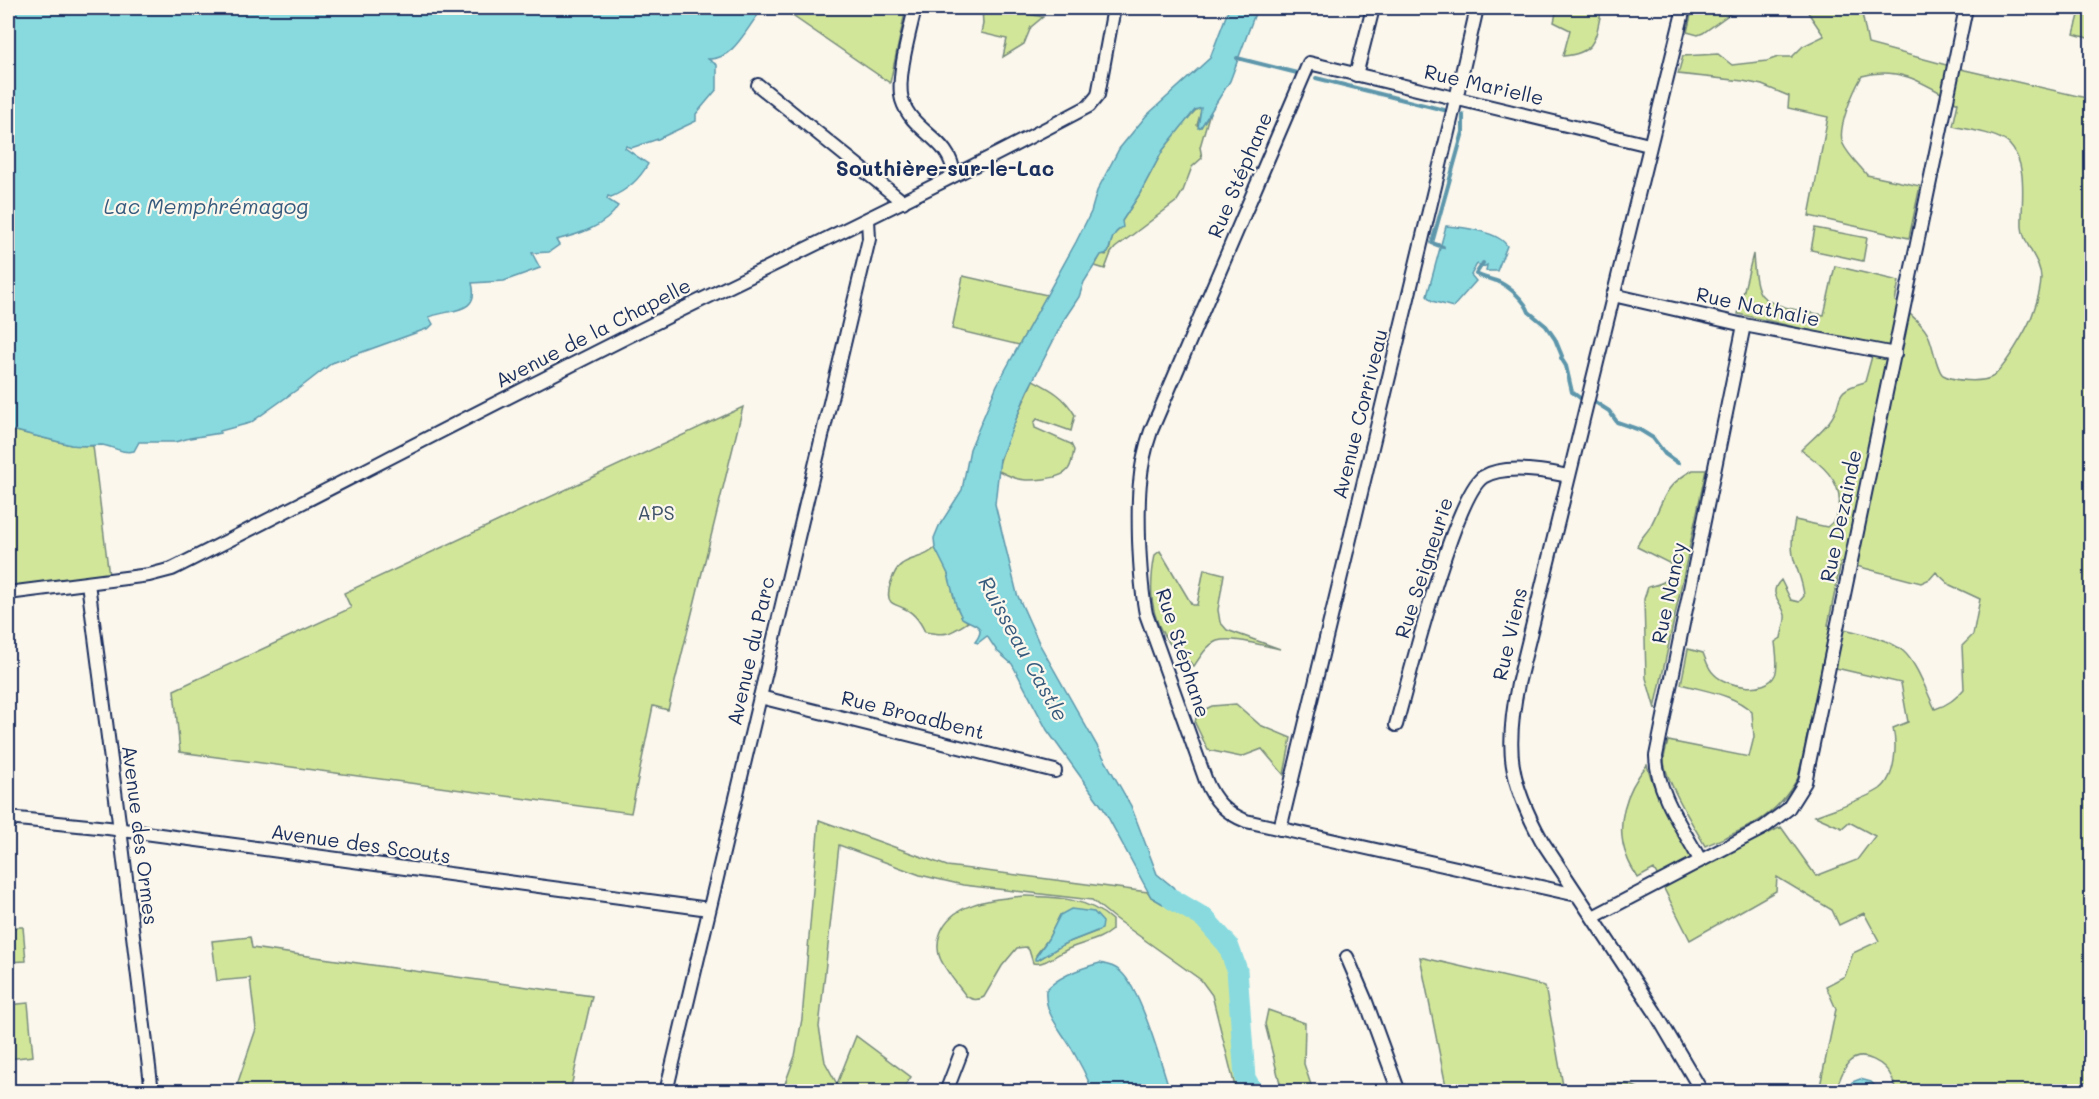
<svg xmlns="http://www.w3.org/2000/svg" width="2099" height="1099" viewBox="0 0 2099 1099" font-family="Mali,sans-serif">
<style>
.green{fill:#d2e69a;stroke:#768a7c;stroke-width:1.5;fill-rule:evenodd}
.water{fill:#89dadf;stroke:#5d96ab;stroke-width:1.5}
.lines{fill:none;stroke-linecap:round;stroke-linejoin:round}
.stream{stroke:#5d96ab;stroke-width:4}
.river{stroke:#89dadf;stroke-width:21}
.minor-casing{stroke:#1b2f5e;stroke-width:16}
.minor{stroke:#fbf7ec;stroke-width:12}
.labels{text-anchor:middle;stroke-width:4.5;stroke-linejoin:round;paint-order:stroke}
.street-label{font-size:20px;fill:#1b2f5e;stroke:#fbf7ec}
.park-label{font-size:20px;fill:#40546a;stroke:#fbf7ec}
.neighbourhood-label{font-size:21px;font-weight:bold;fill:#1b2f5e;stroke:#fbf7ec}
.water-label{font-size:21px;font-style:italic;fill:#365a7e;stroke:#fbf7ec}
</style>
<rect width="100%" height="100%" fill="#fbf7ec"/>
<filter id="ink" filterUnits="userSpaceOnUse"><feTurbulence type="fractalNoise" baseFrequency=".0167" numOctaves="2"/><feDisplacementMap in="SourceGraphic" scale="12" xChannelSelector="R" yChannelSelector="G"/><feConvolveMatrix kernelMatrix="1 2 1 2 8 2 1 2 1" color-interpolation-filters="sRGB"/></filter>
<g filter="url(#ink)">
<g class="green">
<polygon points="781,8 906,8 890,83"/>
<polygon points="982,8 1001,8 1043,17 1031,27 1024,44 1003,57 1007,39 981,33 983,24"/>
<path d="M1557,8H1602C1595,37 1598,53 1563,56L1570,30L1554,22Z"/>
<polygon points="1680,8 1738,8 1703,33 1698,35 1687,32 1692,11"/>
<path d="M1805,8H1861L1868,44L1965,70L2091,99V1091H1896C1894,1087 1894,1082 1892,1078C1886,1064 1863,1049 1849,1062C1843,1068 1839,1083 1835,1091H1819L1836,1009L1826,986L1845,976L1853,953L1879,941L1864,913L1839,925L1832,910L1777,877L1776,891L1690,940L1654,869L1638,878C1634,871 1629,864 1627,857C1614,825 1626,790 1647,765L1653,784L1697,869L1781,827L1816,876L1857,860L1875,836L1849,822L1842,828L1815,816C1832,809 1866,799 1880,789C1896,777 1897,745 1893,728L1908,722L1901,683L1823,665L1798,778C1773,821 1748,827 1705,846C1695,828 1664,778 1664,760C1664,754 1667,746 1668,741L1749,757L1754,737L1752,712C1734,694 1704,691 1681,684L1688,649L1703,653C1706,660 1708,669 1714,674C1726,687 1766,694 1775,675C1779,666 1776,652 1775,642L1781,638C1782,631 1786,621 1785,615C1781,600 1767,594 1781,580L1791,600L1799,602L1804,596C1803,583 1799,575 1795,563C1790,549 1792,534 1795,520L1827,527C1834,522 1838,515 1839,507C1843,481 1820,463 1801,450C1810,441 1821,432 1829,422C1847,399 1828,392 1865,382L1875,345L1738,314L1753,254C1754,266 1754,280 1759,291C1765,307 1808,312 1824,315L1835,266L1899,281L1895,301C1907,312 1923,323 1929,337C1933,346 1937,371 1943,375C1953,381 1982,383 1992,377C2003,371 2029,326 2033,313C2037,302 2041,289 2041,278C2041,260 2023,245 2022,227C2021,201 2029,165 2009,144C1997,133 1969,130 1953,126L1958,103C1927,85 1899,65 1862,76C1854,90 1836,129 1843,144C1848,155 1860,166 1867,175L1920,186L1909,238L1809,216L1828,117L1788,108L1789,96L1762,85L1743,81L1678,74L1683,56L1718,54L1732,65L1767,61L1778,57H1792L1803,46L1824,36ZM1841,562L1921,583L1930,579L1936,572L1950,585L1980,599L1973,635L1962,646L1964,689C1955,699 1948,705 1935,709C1927,693 1917,663 1903,651C1887,637 1850,631 1828,625Z"/>
<polygon points="2081,8 2091,8 2091,39 2074,34"/>
<polygon points="1198,108 1202,108 1197,125 1201,127 1210,112 1200,147 1202,158 1192,167 1183,191 1177,201 1115,248 1111,253 1105,269 1095,266 1101,254 1106,255 1109,251 1113,235 1120,229 1122,221 1139,195 1163,150 1187,119"/>
<polygon points="1815,228 1867,238 1863,261 1811,250"/>
<polygon points="963,276 1047,295 1019,345 952,329"/>
<path d="M1033,380C1052,390 1064,396 1075,415L1071,431L1037,419L1034,423L1035,428L1071,444L1074,450C1073,455 1072,463 1069,468C1063,480 1027,482 1015,478C1009,476 1003,473 997,470L1007,440Z"/>
<polygon points="743,407 668,710 653,706 631,813 180,752 174,690 351,608 344,593"/>
<polygon points="8,429 71,445 93,446 109,576 8,588"/>
<path d="M1693,470H1706L1655,709L1646,678L1644,599L1648,587C1661,584 1669,582 1673,569L1669,563L1637,547C1639,539 1646,534 1650,527C1665,499 1662,487 1693,470Z"/>
<path d="M935,548C940,556 945,564 948,574C954,589 953,611 968,622C949,634 948,636 925,632C920,621 914,612 903,608C900,606 894,605 891,602C884,595 894,569 902,564C913,556 924,559 935,548Z"/>
<path d="M1160,551L1192,605H1197L1204,569L1224,574L1218,610L1220,622L1227,630L1280,649C1264,646 1232,636 1217,641C1207,645 1200,657 1194,666C1187,659 1177,652 1170,644C1149,618 1149,586 1155,555Z"/>
<polygon points="1236,704 1260,725 1291,738 1284,775 1262,749 1241,757 1208,750 1195,723 1197,713 1212,706"/>
<polygon points="819,820 947,866 1148,892 1151,897 1187,918 1196,914 1204,918 1228,945 1237,970 1245,1078 1253,1091 1236,1091 1212,995 1201,980 1114,918 1092,900 963,885 920,875 839,845 819,1027 825,1062 837,1084 856,1036 911,1077 901,1091 782,1092 795,1056 802,1019"/>
<path d="M1025,896C1056,897 1088,898 1112,920V930C1099,941 1083,942 1068,949C1057,954 1044,966 1033,963L1029,950L1026,947L1017,948L1002,966L984,997C977,1001 973,1000 966,996C958,985 948,974 942,962C937,954 937,942 940,934C951,901 996,899 1025,896ZM1060,915L1098,931L1064,944L1038,960L1036,955L1048,939Z"/>
<polygon points="8,904 10,904 12,927 23,927 26,961 8,962"/>
<polygon points="250,937 252,948 592,996 570,1091 238,1091 236,1088 256,1029 250,978 217,981 212,941"/>
<polygon points="1420,957 1545,986 1564,1091 1447,1091"/>
<polygon points="28,1003 33,1056 8,1059 8,1005"/>
<polygon points="1268,1010 1305,1023 1304,1064 1313,1091 1282,1091 1265,1024"/>
<polygon points="1614,1083 1631,1085 1644,1091 1588,1091 1604,1084"/>
</g>
<g class="water">
<path d="M8,8H764C748,23 735,61 708,59L717,65V89L696,114V121L658,139L631,148L626,146L625,148L648,164C639,180 628,190 611,197L608,196L607,199L618,206C606,227 576,235 556,240L559,245L549,252L532,253L540,268L504,281L472,283C480,313 453,309 432,316L429,317L433,324L429,328L332,363L305,384L250,423L220,431V433L190,438L175,442H139L134,451C121,454 113,446 101,445C91,445 82,447 71,445L8,429Z"/>
<path d="M1229,8H1257L1230,81L1201,127L1198,128L1201,108L1195,110L1163,150L1139,195L1122,221L1123,227C1112,233 1111,242 1108,253L1101,255L1084,282L1079,297L1065,318L1027,392L1000,459L995,504L1017,594L1040,645L1131,806L1157,874L1173,887L1179,896L1195,904L1196,914L1187,918L1151,897L1103,808L1047,730L1012,664L997,651L987,636L978,643L975,642C988,625 973,625 962,618L956,605L948,574L935,548L934,538L939,526L962,490L970,449L997,385L1076,242L1091,212L1097,191L1119,149L1146,116L1210,58Z"/>
<path d="M1446,226C1462,227 1500,232 1507,246L1497,271H1486L1487,265L1483,267L1477,264L1471,275L1476,281L1453,307L1432,301L1427,296Z"/>
<polygon points="1071,909 1094,912 1103,922 1102,929 1064,944 1038,960 1035,960 1035,958 1048,939 1060,915"/>
<path d="M1100,963C1108,965 1115,966 1121,972C1141,990 1161,1063 1170,1091H1093C1087,1077 1080,1063 1072,1049C1061,1030 1044,1014 1046,990C1059,976 1081,968 1100,963Z"/>
<polygon points="1860,1079 1871,1082 1880,1091 1847,1091 1852,1082"/>
</g>
<g class="lines">
<g class="stream">
<polyline points="1237,58 1297,73"/>
<polyline points="1316,78 1444,110"/>
<polyline points="1443,247 1432,243 1463,132 1463,115"/>
<path d="M1483,263L1476,274C1483,278 1492,279 1499,282C1511,288 1525,301 1529,312L1546,326L1555,339L1562,356L1561,358L1566,366L1572,392L1580,398"/>
<polyline points="1595,402 1609,411 1617,422 1640,430 1653,438 1665,454 1678,463"/>
</g>
<polyline class="river" points="1172,899 1204,918 1228,945 1237,970 1245,1078 1253,1092"/>
<defs>
<g id="minor">
<path d="M915,8C910,31 896,78 902,100C912,133 951,138 954,175"/>
<path d="M1684,8L1518,684C1505,749 1509,782 1542,841L1655,1012L1702,1092"/>
<polyline points="1356,75 1373,8"/>
<polyline points="758,85 903,202"/>
<polyline points="1613,295 1744,325 1895,354"/>
<polyline points="88,583 122,845 152,1092"/>
<path d="M8,593L149,575L172,569C344,482 515,392 687,307C822,241 957,176 1089,106L1098,95L1114,8"/>
<polyline points="760,697 1055,771"/>
<path d="M1396,725C1408,682 1454,497 1483,477C1504,464 1545,471 1568,476"/>
<polyline points="8,818 108,828 709,909"/>
<polyline points="1280,829 1456,99 1477,8"/>
<path d="M1700,860C1683,828 1657,794 1656,756L1744,325"/>
<path d="M1577,895L1246,821C1226,813 1214,801 1206,781L1146,614C1141,589 1140,565 1139,540C1138,502 1138,468 1151,431L1309,63L1649,145"/>
<polyline points="1593,917 1763,828 1788,809 1805,782 1966,8"/>
<polyline points="1347,957 1365,999 1399,1092"/>
<polyline points="666,1092 869,239 868,219"/>
<polyline points="946,1092 961,1053"/>
</g>
</defs>
<use href="#minor" class="minor-casing"/>
<use href="#minor" class="minor"/>
</g>
</g>
<g class="labels">
<g class="street-label">
<text transform="translate(1484 85) rotate(13)" y="7">Rue Marielle</text>
<text transform="translate(1240 175) rotate(-67)" y="7">Rue Stéphane</text>
<text transform="translate(1758 307) rotate(12)" y="7">Rue Nathalie</text>
<text transform="translate(593 333) rotate(-27)" y="7">Avenue de la Chapelle</text>
<text transform="translate(1360 414) rotate(-76)" y="7">Avenue Corriveau</text>
<text transform="translate(1841 516) rotate(-78)" y="7">Rue Dezainde</text>
<text transform="translate(1424 568) rotate(-72)" y="7">Rue Seigneurie</text>
<text transform="translate(1669 593) rotate(-78)" y="7">Rue Nancy</text>
<text transform="translate(1510 634) rotate(-77)" y="7">Rue Viens</text>
<text transform="translate(751 651) rotate(-77)" y="7">Avenue du Parc</text>
<text transform="translate(1183 653) rotate(72)" y="7">Rue Stéphane</text>
<text transform="translate(913 715) rotate(14)" y="7">Rue Broadbent</text>
<text transform="translate(140 835) rotate(83)" y="7">Avenue des Ormes</text>
<text transform="translate(361 844) rotate(8)" y="7">Avenue des Scouts</text>
</g>
<g class="park-label">
<text x="656" y="520">APS</text>
</g>
<g class="neighbourhood-label">
<text x="945" y="176">Southière-sur-le-Lac</text>
</g>
<g class="water-label">
<text x="206" y="214">Lac Memphrémagog</text>
<text transform="translate(1023 649) rotate(61)" y="7">Ruisseau Castle</text>
</g>
</g>
<rect width="2099" height="1099" fill="none" stroke="#fbf7ec" stroke-width="30"/>
<rect x="15" y="15" width="2069" height="1069" fill="none" stroke="#1b2f5e" stroke-width="2" filter="url(#ink)"/>
</svg>
